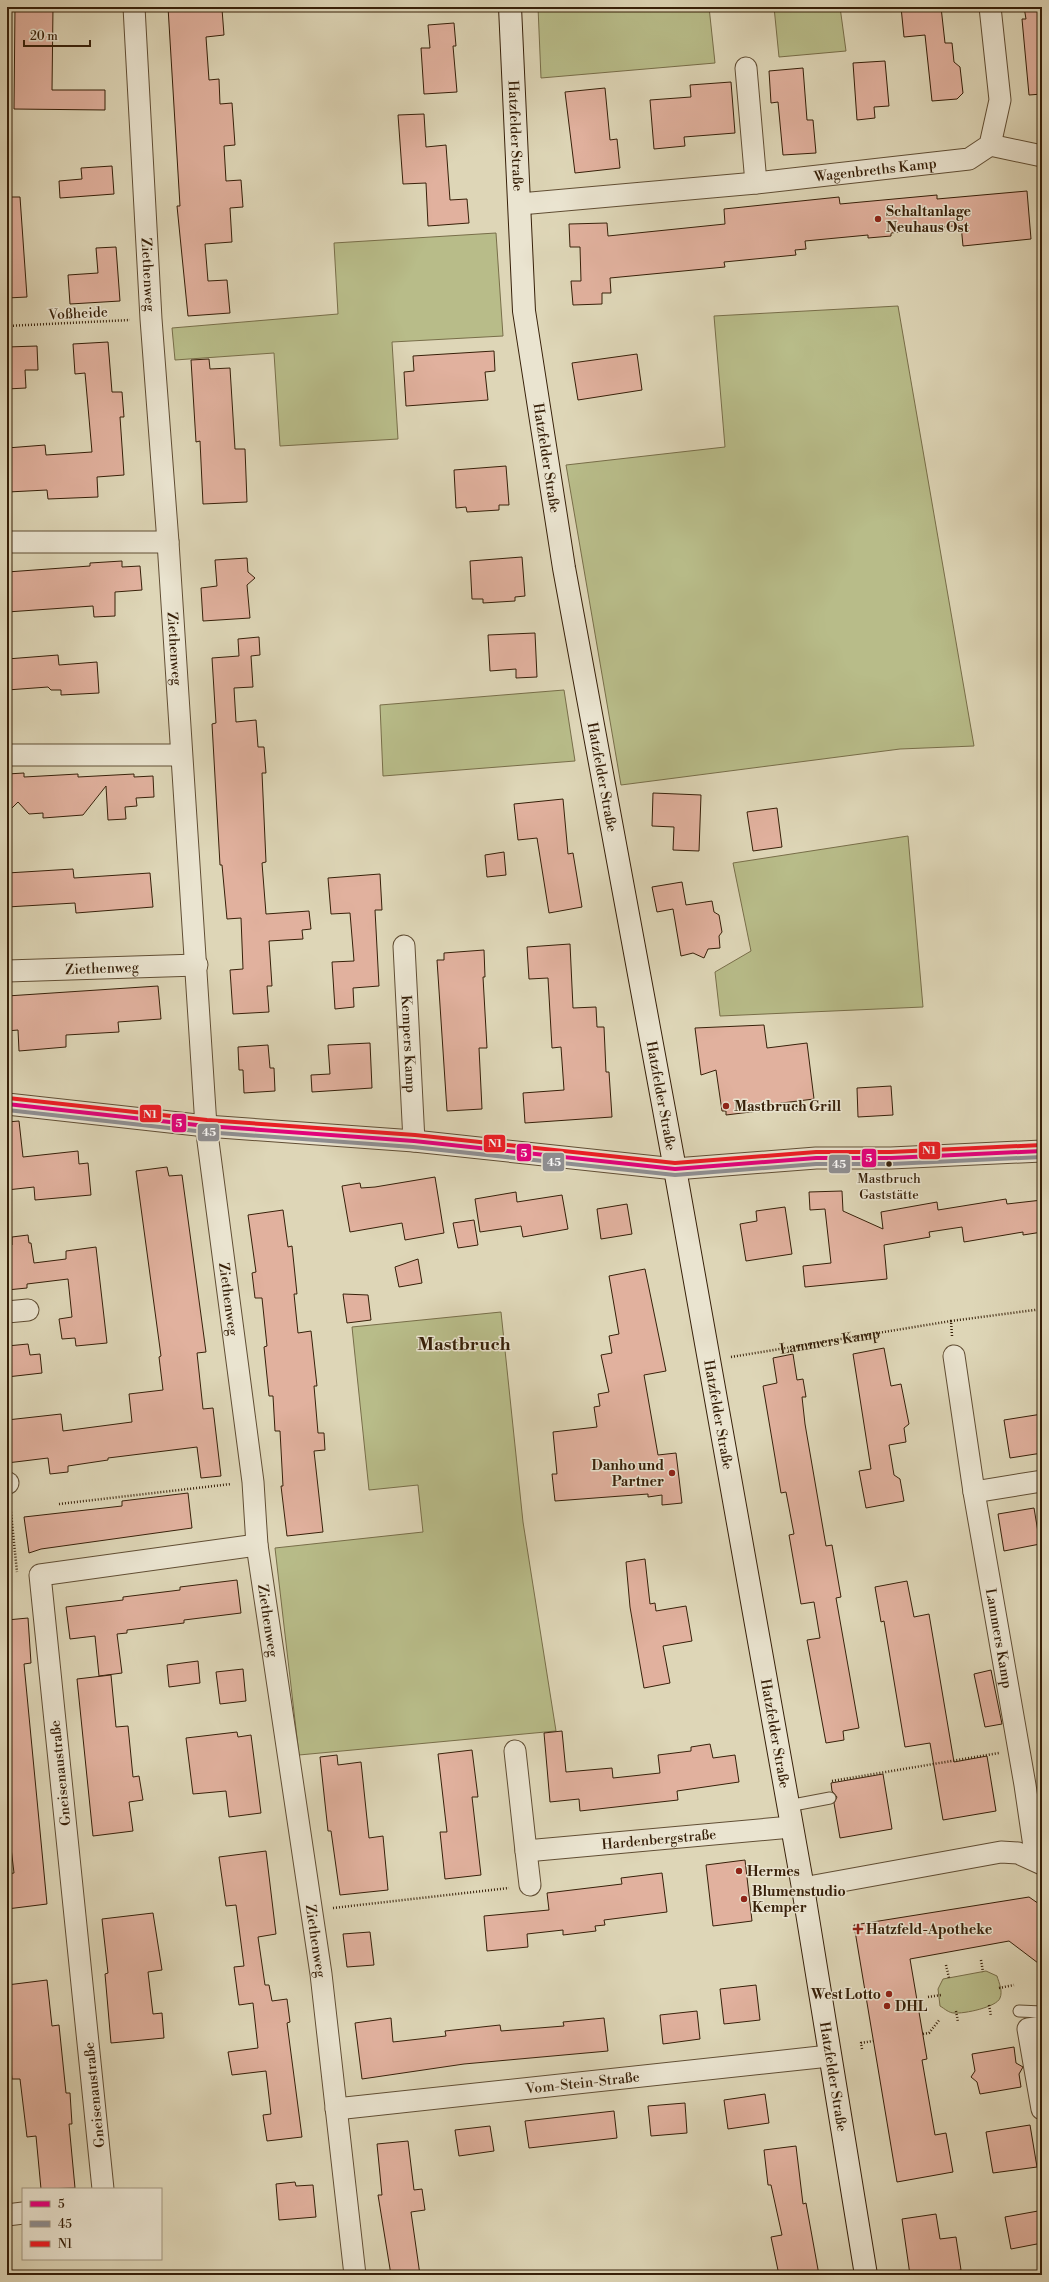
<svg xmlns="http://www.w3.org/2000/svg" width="1049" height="2282" viewBox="0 0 1049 2282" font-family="'Libre Bodoni',serif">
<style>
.green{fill:#b8bc89;stroke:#786e49}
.building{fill:#e1b19e;stroke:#372009}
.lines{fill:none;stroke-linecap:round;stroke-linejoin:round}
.lane-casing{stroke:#614e34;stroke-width:13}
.street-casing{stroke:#614e34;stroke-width:23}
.secondary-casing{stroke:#372009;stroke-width:24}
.path{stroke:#372009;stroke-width:2.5;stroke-dasharray:1 2;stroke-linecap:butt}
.lane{stroke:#eae4d0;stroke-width:11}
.street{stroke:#eae4d0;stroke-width:21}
.secondary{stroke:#eae4d0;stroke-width:22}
.bus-1-casing{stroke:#eae4d0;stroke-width:7}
.bus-2-casing{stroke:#eae4d0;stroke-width:7}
.bus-3-casing{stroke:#eae4d0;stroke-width:7}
.bus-1{stroke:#e5007d;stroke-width:4}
.bus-2{stroke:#8f8f92;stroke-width:4}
.bus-3{stroke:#ee1c25;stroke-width:4}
.poi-dot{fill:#8f2418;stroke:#eae4d0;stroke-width:1.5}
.bus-dot{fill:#372009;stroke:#eae4d0;stroke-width:1.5}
.labels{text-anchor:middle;stroke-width:3;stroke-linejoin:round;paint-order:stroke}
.bus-label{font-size:13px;fill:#372009;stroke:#eae4d0}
.street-label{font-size:14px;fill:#372009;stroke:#eae4d0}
.poi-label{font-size:14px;font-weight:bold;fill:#372009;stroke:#eae4d0;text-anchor:start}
.district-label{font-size:18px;font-weight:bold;fill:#372009;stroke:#eae4d0}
.line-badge{stroke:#eae4d0;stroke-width:1.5}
.badge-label{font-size:11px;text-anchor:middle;font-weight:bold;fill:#fff}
</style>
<rect width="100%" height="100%" fill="#ded6b7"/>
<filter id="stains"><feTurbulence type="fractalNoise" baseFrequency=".005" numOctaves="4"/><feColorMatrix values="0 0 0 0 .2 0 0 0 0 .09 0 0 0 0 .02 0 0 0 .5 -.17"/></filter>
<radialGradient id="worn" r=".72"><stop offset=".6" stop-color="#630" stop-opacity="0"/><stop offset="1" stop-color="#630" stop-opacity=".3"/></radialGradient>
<g class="green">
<polygon points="538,7 709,7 715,63 541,78"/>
<polygon points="774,7 840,7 846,51 779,57"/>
<polygon points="496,233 503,336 392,342 398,439 280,446 274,353 175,360 172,328 338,314 334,243"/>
<polygon points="898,306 974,746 900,749 621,785 566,465 725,447 714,316"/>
<polygon points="564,690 575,761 383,776 380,705"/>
<polygon points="908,836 923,1007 720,1016 715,972 751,951 733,863"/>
<polygon points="501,1312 523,1522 556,1731 299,1755 275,1548 423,1532 418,1485 369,1490 352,1327"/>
<path d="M986,1971L997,1976C999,1983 1003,1991 1000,1998C997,2007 964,2014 954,2013C949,2013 945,2009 940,2006L938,1989L943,1979Z"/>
</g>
<g class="building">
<polygon points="15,7 53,7 52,90 105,90 105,110 14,109"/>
<polygon points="168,7 205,7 205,10 222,9 224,35 206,37 209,80 219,79 220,104 232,103 235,145 224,146 226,181 241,180 243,207 230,208 232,242 205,244 208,281 227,280 230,313 188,316 177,206 180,206"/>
<polygon points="901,7 941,7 945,43 952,43 954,62 960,67 963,93 957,99 932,101 925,35 904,37"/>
<polygon points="1024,7 1042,7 1042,94 1029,95 1022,19 1026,19"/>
<polygon points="454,23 456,46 453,46 457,92 424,94 421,48 430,48 428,25"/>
<polygon points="885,61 889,106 874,107 875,118 857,120 853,63"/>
<polygon points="803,68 807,120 813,120 816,153 783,155 778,102 771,103 769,71"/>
<polygon points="731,82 735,133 684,137 685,146 654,149 650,100 691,97 690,85"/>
<polygon points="605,88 610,140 617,139 620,168 575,173 565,92"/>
<polygon points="424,114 426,147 446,145 450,200 467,199 469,223 428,226 426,183 403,184 398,115"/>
<polygon points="112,166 114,194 60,198 59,181 82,179 81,168"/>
<polygon points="1027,191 1031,239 963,246 961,225 891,233 891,236 868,238 868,235 805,241 806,249 795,250 796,255 724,262 725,267 610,278 611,293 602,293 602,304 573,305 571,281 581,281 580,247 570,247 569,224 607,223 608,236 725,224 724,209 839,197 840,204 937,195 937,199"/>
<polygon points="7,197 20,197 27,297 7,298"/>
<polygon points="116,247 120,301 70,304 68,275 98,273 96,248"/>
<polygon points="108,342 112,392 122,392 124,417 120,417 124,475 97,477 98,497 48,499 47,490 8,492 7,448 45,445 46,455 92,452 85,373 75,374 73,344"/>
<polygon points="37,346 38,370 25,370 26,388 7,389 7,347"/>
<polygon points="494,351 495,371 485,372 488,400 406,406 404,372 414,371 413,356"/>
<polygon points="637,354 642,390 578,400 572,363"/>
<polygon points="209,359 210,369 230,368 235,449 245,449 247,502 203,504 200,441 196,442 191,360"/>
<polygon points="506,466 509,505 499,505 499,510 467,512 466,507 456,508 454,470"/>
<polygon points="522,557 525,596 515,597 515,601 483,603 483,599 472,599 470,561"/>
<polygon points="247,558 248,572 255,578 247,585 250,618 203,621 201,588 217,586 215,560"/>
<polygon points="122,561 122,567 140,566 142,590 115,592 115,616 94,617 93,606 7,612 7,572 90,566 90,563"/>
<polygon points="535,633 537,677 516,678 516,669 490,671 488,635"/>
<polygon points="259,637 260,655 251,656 253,687 234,688 236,722 256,720 258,747 264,747 266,773 262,773 266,862 262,863 266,914 309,911 311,929 302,930 303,939 269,941 272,986 267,986 269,1012 233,1014 230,970 243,969 241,918 227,919 222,865 220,865 212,724 216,723 212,658 239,656 238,639"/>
<polygon points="58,655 59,665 97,662 99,693 61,695 61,690 51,690 48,687 7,690 7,659"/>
<polygon points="24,773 24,777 78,774 78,777 134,774 134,777 153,776 154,797 136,798 137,806 125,807 126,819 108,820 106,786 83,815 43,818 43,813 29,814 18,802 7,813 7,774"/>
<polygon points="653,793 701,795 699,851 673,850 674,827 652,826"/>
<polygon points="563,799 568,854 573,853 582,907 549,913 537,838 518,840 514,804"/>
<polygon points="777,808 782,847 753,851 747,812"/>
<polygon points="504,852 506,875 487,877 485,855"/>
<polygon points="73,869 74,878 150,873 153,907 76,913 75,903 7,907 7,873"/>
<polygon points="380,874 382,910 375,910 379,986 353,988 354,1007 335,1009 332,962 354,961 350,913 331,914 328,878"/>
<polygon points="682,882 686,905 712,901 714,912 719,915 722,932 719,936 720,948 708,949 704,958 693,953 681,956 673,909 657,912 652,887"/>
<polygon points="570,944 573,1008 596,1007 597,1027 604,1027 606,1072 609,1072 612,1117 525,1123 523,1093 564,1090 561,1047 552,1048 548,978 529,979 527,947"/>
<polygon points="484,950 485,977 483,977 487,1048 479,1048 482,1109 447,1111 437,960 444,960 444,953"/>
<polygon points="158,986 161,1019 118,1022 119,1032 66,1035 66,1047 19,1051 18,1030 7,1031 7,996"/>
<polygon points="764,1025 767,1048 807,1043 814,1099 774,1104 775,1109 726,1115 726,1111 722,1111 716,1070 701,1075 695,1028"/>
<polygon points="370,1043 372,1088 312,1092 311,1075 330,1074 328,1045"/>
<polygon points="268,1045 270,1068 274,1068 275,1091 244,1093 243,1070 239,1070 238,1047"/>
<polygon points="891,1086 893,1115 858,1117 857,1088"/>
<polygon points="19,1121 23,1157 78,1151 79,1164 88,1163 91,1195 35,1200 34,1187 7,1190 7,1122"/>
<polygon points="167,1167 169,1176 182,1175 206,1352 197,1353 203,1409 213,1408 221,1476 201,1478 197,1447 108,1458 108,1460 68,1466 68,1472 50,1474 48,1458 7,1463 7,1420 61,1414 63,1431 132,1422 129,1394 163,1390 159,1357 161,1356 136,1171"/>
<polygon points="435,1177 444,1233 405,1240 402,1223 350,1232 342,1186 360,1183 361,1188 375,1187"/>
<polygon points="842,1191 843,1211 883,1229 881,1212 937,1202 938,1210 1006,1199 1007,1204 1042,1200 1042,1232 1023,1235 1023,1232 964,1242 962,1227 929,1232 930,1237 884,1245 887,1279 805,1287 803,1266 831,1263 825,1209 810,1210 809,1192"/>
<polygon points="516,1192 517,1202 562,1195 568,1229 523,1237 521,1226 480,1232 475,1199"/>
<polygon points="627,1204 632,1234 601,1239 597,1209"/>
<polygon points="785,1207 792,1254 746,1261 740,1224 757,1221 756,1211"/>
<polygon points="283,1210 288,1247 292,1246 297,1294 294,1294 298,1333 311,1331 317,1386 314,1386 318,1433 324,1433 325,1450 314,1451 323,1532 287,1536 281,1486 283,1486 280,1431 275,1431 273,1396 269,1396 264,1347 267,1346 262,1298 255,1298 252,1273 256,1272 248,1215"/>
<polygon points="474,1220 478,1245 458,1248 453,1223"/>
<polygon points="28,1235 29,1243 31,1243 34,1263 66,1259 66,1251 96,1247 107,1343 76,1346 75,1338 62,1339 59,1319 72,1317 68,1279 27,1284 27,1288 7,1290 7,1246 12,1245 12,1237"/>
<polygon points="418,1259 422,1283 399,1287 395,1267"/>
<polygon points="645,1269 666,1371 644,1375 658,1455 676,1453 682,1503 662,1505 662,1495 648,1497 648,1494 555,1501 552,1474 557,1474 553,1432 597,1427 594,1407 600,1406 598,1394 609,1392 601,1355 612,1353 609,1336 619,1334 609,1276"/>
<polygon points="343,1294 368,1295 371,1320 347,1323"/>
<polygon points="28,1344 30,1355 40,1354 42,1373 7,1377 7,1346"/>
<polygon points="884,1348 891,1386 901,1384 909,1424 904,1428 906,1442 889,1445 894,1475 900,1479 904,1501 866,1508 859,1471 871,1469 853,1354"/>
<polygon points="793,1354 797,1380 803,1379 806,1397 802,1397 805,1424 826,1546 832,1545 841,1597 836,1598 859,1728 843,1731 844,1740 826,1743 807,1640 820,1638 814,1602 801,1604 789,1535 794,1534 786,1492 781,1493 763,1386 777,1383 773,1358"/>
<polygon points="1042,1414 1042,1453 1010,1458 1004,1420"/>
<polygon points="188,1493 192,1528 41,1549 29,1553 24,1517 122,1506 122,1501"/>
<polygon points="1034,1508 1040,1544 1004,1551 998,1514"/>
<polygon points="645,1559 650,1604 655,1603 656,1611 686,1606 692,1641 663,1646 670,1683 644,1688 630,1607 626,1562"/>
<polygon points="237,1580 241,1613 184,1620 184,1623 127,1630 127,1633 117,1634 122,1673 99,1676 95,1636 70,1639 66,1607 123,1600 123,1597 180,1590 180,1587"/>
<polygon points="907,1581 914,1617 929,1614 954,1762 987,1756 996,1811 943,1820 930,1743 905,1747 884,1621 881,1622 875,1587"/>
<polygon points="28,1618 31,1663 24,1664 47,1904 7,1909 7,1874 14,1873 7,1814 7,1620"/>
<polygon points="198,1661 200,1683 169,1687 167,1665"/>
<polygon points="243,1669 246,1701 220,1704 216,1672"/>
<polygon points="991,1670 1002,1724 985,1727 974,1674"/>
<polygon points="111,1675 116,1727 128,1726 133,1777 139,1776 143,1800 129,1802 133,1831 93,1836 77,1679"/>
<polygon points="562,1731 566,1772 612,1768 613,1778 660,1773 658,1755 691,1751 691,1747 710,1744 713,1758 735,1755 739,1782 677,1791 678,1800 580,1811 579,1799 550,1802 544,1733"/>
<polygon points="237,1732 238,1737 251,1735 261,1813 229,1817 226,1791 193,1794 186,1738"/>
<polygon points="472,1750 478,1797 472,1797 481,1875 445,1879 440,1832 447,1832 438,1754"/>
<polygon points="337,1755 338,1765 361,1762 369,1838 383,1836 388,1890 340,1895 331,1831 328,1831 320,1757"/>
<polygon points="883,1774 892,1829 840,1838 834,1803 837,1797 832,1791 831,1783"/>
<polygon points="266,1851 276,1934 258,1937 265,1985 269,1985 272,2001 287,1999 290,2022 287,2023 302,2137 267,2141 263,2115 271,2114 266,2071 232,2075 228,2052 258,2048 253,2003 239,2005 234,1967 244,1966 236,1905 226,1906 219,1857"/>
<polygon points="745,1860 752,1921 713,1926 706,1865"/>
<polygon points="662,1873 667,1912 604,1920 605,1925 595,1926 596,1931 563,1935 563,1930 527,1934 528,1947 487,1951 484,1916 549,1910 547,1893 622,1884 621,1878"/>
<polygon points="1029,1897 1042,1906 1042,1966 1009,1941 910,1959 927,2059 922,2060 935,2135 946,2133 953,2172 897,2182 854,1925"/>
<polygon points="153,1913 162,1970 148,1972 153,2014 162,2013 164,2038 111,2043 105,1974 108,1973 102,1919"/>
<polygon points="370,1932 374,1965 347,1967 343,1934"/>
<polygon points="47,1980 52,2026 59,2025 66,2093 70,2093 72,2124 69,2124 75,2188 41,2189 36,2136 27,2137 20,2079 12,2079 7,2034 7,1985"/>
<polygon points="756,1985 760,2020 724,2024 720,1989"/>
<polygon points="697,2011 700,2039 663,2044 660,2015"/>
<polygon points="391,2018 393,2042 446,2036 445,2031 500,2025 501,2031 564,2026 563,2022 604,2018 608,2051 464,2064 362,2079 355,2023"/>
<polygon points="1014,2047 1016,2063 1023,2067 1019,2074 1021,2087 980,2094 977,2082 971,2077 975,2071 972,2054"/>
<polygon points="765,2094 769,2123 728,2129 724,2100"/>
<polygon points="685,2103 687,2133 651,2136 648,2106"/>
<polygon points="614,2111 617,2138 529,2148 525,2121"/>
<polygon points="1030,2125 1037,2167 993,2173 986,2132"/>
<polygon points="490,2126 494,2151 459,2156 455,2130"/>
<polygon points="408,2141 414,2190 422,2189 425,2210 411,2212 420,2275 391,2275 378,2195 382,2195 377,2144"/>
<polygon points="796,2146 803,2204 806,2203 819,2275 779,2275 771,2237 782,2235 771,2185 768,2185 764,2150"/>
<polygon points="295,2182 296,2186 313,2185 316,2217 279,2220 276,2184"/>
<polygon points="1038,2211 1042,2243 1011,2249 1005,2217"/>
<polygon points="936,2214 940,2239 956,2237 961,2270 948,2272 949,2275 910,2275 902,2219"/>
</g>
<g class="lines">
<defs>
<g id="lane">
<polyline points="788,1806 830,1798"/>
<polyline points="1019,2011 1042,2012"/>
</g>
<g id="street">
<path id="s2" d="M134,7L151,319L168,542L206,1126L253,1482L257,1545L321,1974L355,2275"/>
<polyline points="746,68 756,183"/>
<polyline points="990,145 1042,156"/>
<path id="s3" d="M520,204L756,183L969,159L990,145L1000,100L990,7"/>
<polyline points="7,542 168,542"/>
<polyline points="7,755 181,755"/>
<path id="s4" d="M404,946L414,1141"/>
<path id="s5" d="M7,971L197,965"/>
<polyline points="7,1104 206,1126 414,1141 675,1169 816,1158 891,1158 1042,1151"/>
<polyline points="7,1312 28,1310"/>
<path id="s6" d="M954,1356L974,1492L1025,1785L1036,1860"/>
<polyline points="7,1483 8,1483"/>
<polyline points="974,1492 1042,1481"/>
<path id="s7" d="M515,1751L526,1851L791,1827"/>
<polyline points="526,1851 530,1885"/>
<polyline points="803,1888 1001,1852 1018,1853 1042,1864"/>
<polyline points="1042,2027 1028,2029 1042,2109"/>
<path id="s8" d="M336,2109L829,2056"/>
<polyline points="103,2189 40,1575 257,1545"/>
<polyline points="7,2215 23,2213"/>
</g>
<g id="secondary">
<path id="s9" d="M510,7L524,311L564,568L675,1169L803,1888L866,2275"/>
</g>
</defs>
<use href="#lane" class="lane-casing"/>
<use href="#street" class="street-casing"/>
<use href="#secondary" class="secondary-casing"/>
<g class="path">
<polyline points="7,326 130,320"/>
<polyline points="952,1336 951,1321 1042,1309"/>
<path id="s1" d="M731,1357L951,1321"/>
<polyline points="10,1503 17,1572"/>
<polyline points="59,1504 231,1484"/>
<polyline points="832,1781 999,1753"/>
<polyline points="333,1908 509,1888"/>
<polyline points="981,1960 983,1972"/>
<polyline points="946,1965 949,1978"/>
<polyline points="999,1988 1014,1985"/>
<polyline points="928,1997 941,1995"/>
<polyline points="989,2005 991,2016"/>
<polyline points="956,2011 958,2022"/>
<polyline points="923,2034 929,2033 940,2019"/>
<polyline points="862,2049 861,2043 873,2041"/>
</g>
<use href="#lane" class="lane"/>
<use href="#street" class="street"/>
<use href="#secondary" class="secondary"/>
<defs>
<polyline id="bus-1" points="7,1104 206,1126 414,1141 675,1169 816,1158 891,1158 1042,1151"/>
<polyline id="bus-2" points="7,1110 205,1132 413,1147 675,1175 816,1164 891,1164 1042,1157"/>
<polyline id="bus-3" points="8,1098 207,1120 415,1135 675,1163 816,1152 891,1152 1042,1145"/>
</defs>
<use href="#bus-1" class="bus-1-casing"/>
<use href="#bus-2" class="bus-2-casing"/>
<use href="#bus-3" class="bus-3-casing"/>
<use href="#bus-1" class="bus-1"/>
<use href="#bus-2" class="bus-2"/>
<use href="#bus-3" class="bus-3"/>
</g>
<g class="poi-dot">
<circle cx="878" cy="219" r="4"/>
<circle cx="726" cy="1106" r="4"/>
<circle cx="672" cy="1473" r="4"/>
<circle cx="739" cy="1871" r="4"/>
<circle cx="744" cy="1899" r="4"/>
<path d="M856 1923h4v4h4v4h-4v4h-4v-4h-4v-4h4z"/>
<circle cx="889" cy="1994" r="4"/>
<circle cx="887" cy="2006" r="4"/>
</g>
<circle class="bus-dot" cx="889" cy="1164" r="3.5"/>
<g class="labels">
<g class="bus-label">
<text x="889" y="1183">Mastbruch<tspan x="889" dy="16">Gaststätte</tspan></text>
</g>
<g class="street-label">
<text dy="5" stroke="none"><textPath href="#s9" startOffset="129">Hatzfelder Straße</textPath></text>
<text dy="5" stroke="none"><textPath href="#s3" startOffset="357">Wagenbreths Kamp</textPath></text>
<text dy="5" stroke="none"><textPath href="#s2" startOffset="268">Ziethenweg</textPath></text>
<text transform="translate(78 313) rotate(-3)" y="5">Voßheide</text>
<text dy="5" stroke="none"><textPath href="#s9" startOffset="453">Hatzfelder Straße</textPath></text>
<text dy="5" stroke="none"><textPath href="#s2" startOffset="643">Ziethenweg</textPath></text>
<text dy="5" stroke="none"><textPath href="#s9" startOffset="777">Hatzfelder Straße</textPath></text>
<text dy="5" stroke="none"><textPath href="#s5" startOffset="95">Ziethenweg</textPath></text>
<text dy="5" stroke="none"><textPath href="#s4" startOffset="98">Kempers Kamp</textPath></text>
<text dy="5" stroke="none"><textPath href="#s9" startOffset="1101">Hatzfelder Straße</textPath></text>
<text dy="5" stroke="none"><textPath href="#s2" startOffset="1296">Ziethenweg</textPath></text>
<text dy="5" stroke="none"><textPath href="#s1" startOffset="100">Lammers Kamp</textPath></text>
<text dy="5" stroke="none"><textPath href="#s9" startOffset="1425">Hatzfelder Straße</textPath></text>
<text dy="5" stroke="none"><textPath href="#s2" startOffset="1620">Ziethenweg</textPath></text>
<text dy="5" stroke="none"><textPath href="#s6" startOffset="286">Lammers Kamp</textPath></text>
<text dy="5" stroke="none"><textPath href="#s9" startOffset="1749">Hatzfelder Straße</textPath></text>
<text transform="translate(60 1773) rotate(-96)" y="5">Gneisenaustraße</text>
<text dy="5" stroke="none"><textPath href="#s7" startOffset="234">Hardenbergstraße</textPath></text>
<text dy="5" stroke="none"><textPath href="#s2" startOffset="1944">Ziethenweg</textPath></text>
<text dy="5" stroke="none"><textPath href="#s9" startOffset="2097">Hatzfelder Straße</textPath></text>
<text dy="5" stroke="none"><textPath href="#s8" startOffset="248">Vom-Stein-Straße</textPath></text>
<text transform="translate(94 2095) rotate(-96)" y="5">Gneisenaustraße</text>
</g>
<g class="poi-label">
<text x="886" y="216">Schaltanlage<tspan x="886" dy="16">Neuhaus Ost</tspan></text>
<text x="734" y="1111">Mastbruch Grill</text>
<text x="664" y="1470" text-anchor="end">Danho und<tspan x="664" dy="16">Partner</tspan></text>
<text x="747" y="1876">Hermes</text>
<text x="752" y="1896">Blumenstudio<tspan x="752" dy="16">Kemper</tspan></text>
<text x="866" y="1934">Hatzfeld-Apotheke</text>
<text x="881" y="1999" text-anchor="end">West Lotto</text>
<text x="895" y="2011">DHL</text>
</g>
<g class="district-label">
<text x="464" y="1350">Mastbruch</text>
</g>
</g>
<g class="line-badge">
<rect x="139" y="1104" width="23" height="19" rx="4" fill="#ee1c25"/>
<rect x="171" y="1113" width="16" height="20" rx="4" fill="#e5007d"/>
<rect x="197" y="1123" width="23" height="19" rx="4" fill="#8f8f92"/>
<rect x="483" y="1134" width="23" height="19" rx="4" fill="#ee1c25"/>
<rect x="918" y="1141" width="23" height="19" rx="4" fill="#ee1c25"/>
<rect x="516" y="1143" width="16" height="19" rx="4" fill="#e5007d"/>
<rect x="861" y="1148" width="16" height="20" rx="4" fill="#e5007d"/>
<rect x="542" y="1152" width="23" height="20" rx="4" fill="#8f8f92"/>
<rect x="828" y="1154" width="23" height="20" rx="4" fill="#8f8f92"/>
</g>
<g class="badge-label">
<text x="150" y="1118">N1</text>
<text x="179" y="1127">5</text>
<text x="209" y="1136">45</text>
<text x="495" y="1147">N1</text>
<text x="929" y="1154">N1</text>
<text x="524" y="1157">5</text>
<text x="869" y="1162">5</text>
<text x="554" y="1166">45</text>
<text x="839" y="1168">45</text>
</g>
<rect width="1049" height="2282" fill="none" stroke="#ded6b7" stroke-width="24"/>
<rect x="8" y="8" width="1033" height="2266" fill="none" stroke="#372009" stroke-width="2"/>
<rect x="12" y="12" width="1025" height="2258" fill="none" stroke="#372009"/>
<rect x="22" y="2188" width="140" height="72" fill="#eae4d0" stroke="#a29680"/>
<rect x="30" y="2201" width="20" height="6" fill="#e5007d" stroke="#a29680"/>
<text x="58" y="2208" font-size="12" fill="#372009">5</text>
<rect x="30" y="2221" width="20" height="6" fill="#8f8f92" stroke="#a29680"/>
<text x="58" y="2228" font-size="12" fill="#372009">45</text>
<rect x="30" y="2241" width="20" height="6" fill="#ee1c25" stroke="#a29680"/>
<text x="58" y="2248" font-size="12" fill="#372009">N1</text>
<path d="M24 40v6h66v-6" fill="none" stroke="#372009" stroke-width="2"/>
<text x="30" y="40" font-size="12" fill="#372009" stroke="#eae4d0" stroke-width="3" paint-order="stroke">20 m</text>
<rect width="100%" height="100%" filter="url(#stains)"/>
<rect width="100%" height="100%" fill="url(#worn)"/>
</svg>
